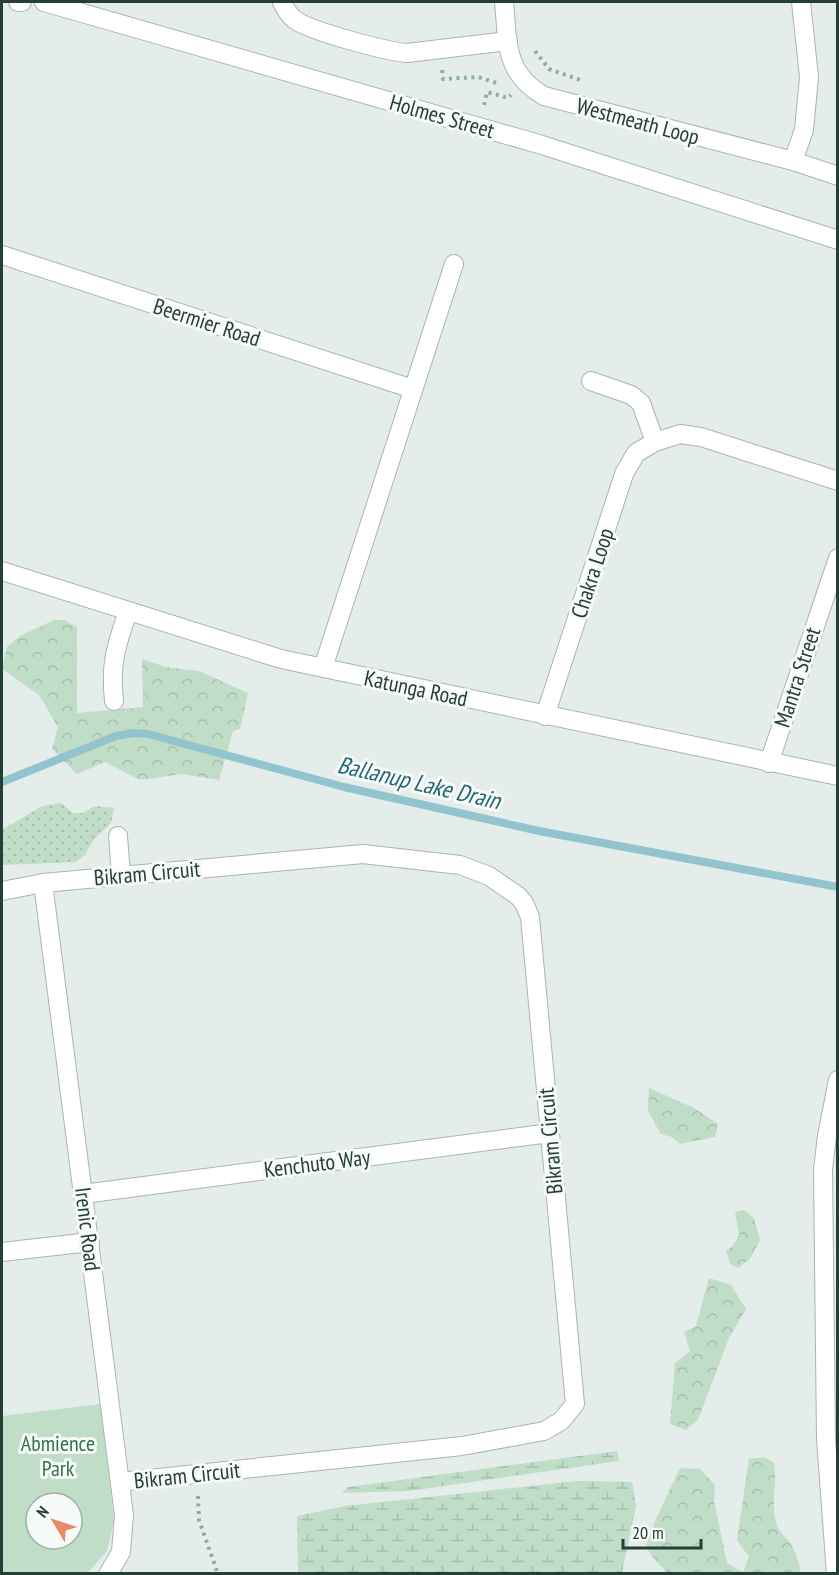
<svg xmlns="http://www.w3.org/2000/svg" width="839" height="1575" viewBox="0 0 839 1575" font-family="'PT Sans Narrow',sans-serif">
<style>
.grass{fill:url(#grass-dots)}
.forest{fill:url(#forest-crowns)}
.wetland{fill:url(#wetland-marsh)}
.park{fill:#c0ddc8;fill-rule:evenodd}
.lines{fill:none;stroke-linecap:round;stroke-linejoin:round}
.stream{stroke:#92c4ce;stroke-width:8}
.minor-casing{stroke:#a8b5b1;stroke-width:20}
.secondary-casing{stroke:#a4b8b2;stroke-width:20}
.path{stroke:#88afa3;stroke-width:4;stroke-dasharray:3 4.5;stroke-linecap:butt}
.minor{stroke:#fff;stroke-width:18}
.secondary{stroke:#fff;stroke-width:18}
.labels{text-anchor:middle;stroke-width:6;stroke-linejoin:round;paint-order:stroke}
.street-label{font-size:22px;fill:#253e38;stroke:#f6faf8}
.park-label{font-size:22px;fill:#32734c;stroke:#f6faf8}
.water-label{font-size:24px;font-style:italic;fill:#236777;stroke:#f6faf8}
</style>
<defs>
<pattern id="grass-dots" width="8" height="8" patternUnits="userSpaceOnUse" patternTransform="scale(1.5)"><rect width="8" height="8" fill="#c0ddc8"/><path d="M2 2h.1M6 6h.1" fill="none" stroke="#a5bfad" stroke-width="1.8" stroke-linecap="round"/></pattern>
<pattern id="forest-crowns" width="20" height="18" patternUnits="userSpaceOnUse" patternTransform="scale(1.5)"><rect width="20" height="18" fill="#c0ddc8"/><path d="M2 6a3 3 0 1 1 6 0M12 15a3 3 0 1 1 6 0" fill="none" stroke="#a5bfad"/></pattern>
<pattern id="wetland-marsh" width="20" height="14" patternUnits="userSpaceOnUse" patternTransform="scale(1.5)"><rect width="20" height="14" fill="#c0ddc8"/><path d="M1 5h8M5 5V1M11 12h8M15 12V8" fill="none" stroke="#a5bfad"/></pattern>
</defs>
<rect width="100%" height="100%" fill="#e5edea"/>
<polygon class="grass" points="61,803 73,813 83,813 95,806 114,808 111,823 94,839 85,855 76,862 2,865 2,830 42,806"/>
<g class="forest">
<polygon points="54,620 64,620 77,627 77,713 143,707 142,659 166,667 199,671 248,693 240,729 233,731 219,780 182,774 140,780 105,762 77,774 52,749 58,727 39,695 2,669 7,647 20,636"/>
<polygon points="649,1088 694,1108 718,1124 715,1137 680,1144 672,1137 661,1134 648,1111"/>
<polygon points="744,1210 754,1218 760,1240 750,1259 738,1268 730,1264 726,1251 733,1246 739,1235 735,1212"/>
<polygon points="709,1278 731,1285 746,1309 729,1338 698,1420 686,1430 670,1424 675,1363 690,1351 684,1332 696,1326"/>
<path d="M764,1457L774,1463C778,1485 769,1507 778,1528C781,1533 786,1538 790,1543C796,1552 799,1563 801,1573H667L651,1555L646,1546L655,1521L680,1468L700,1469L715,1485L714,1501L727,1563L743,1572L749,1557L737,1540L749,1459Z"/>
</g>
<g class="wetland">
<polygon points="617,1451 619,1461 409,1491 342,1493 348,1487"/>
<polygon points="577,1481 632,1482 636,1506 622,1573 298,1573 297,1516 345,1506"/>
</g>
<path class="park" d="M101,1404L114,1521L107,1551L87,1573H2V1416ZM36,1503H72V1539H36Z"/>
<g class="lines">
<polyline class="stream" points="2,782 116,736 133,733 148,734 344,787 539,831 838,887"/>
<defs>
<g id="minor">
<path d="M282,2C285,9 289,15 295,20C313,32 385,51 407,53L508,41"/>
<path d="M504,2C508,42 504,73 544,96L793,161L838,176"/>
<polyline points="793,161 804,130 809,77 801,2"/>
<polyline points="2,255 413,389"/>
<polyline points="591,381 631,395 641,403 655,442"/>
<polyline points="2,571 281,659 838,776"/>
<polyline points="323,668 454,264"/>
<path d="M114,701C110,662 116,647 128,611"/>
<polyline points="545,716 624,474 636,453 655,442 680,434 701,437 838,481"/>
<polyline points="769,763 838,558"/>
<polyline points="118,836 121,876"/>
<polyline points="43,883 124,1515 121,1552 108,1574"/>
<polyline points="2,891 43,883 363,854 460,865 489,876 518,896 524,903 530,917 575,1404 561,1421 544,1431 462,1446 120,1482"/>
<polyline points="83,1194 550,1133"/>
<polyline points="2,1252 90,1242"/>
<polyline points="836,1574 826,1439 823,1169 827,1136 838,1080"/>
</g>
<g id="secondary">
<polyline points="18,2 22,2"/>
<polyline points="44,2 542,145 838,240"/>
</g>
</defs>
<use href="#minor" class="minor-casing"/>
<use href="#secondary" class="secondary-casing"/>
<g class="path">
<polyline points="535,51 549,69 580,80"/>
<polyline points="442,70 443,79 478,77 500,84"/>
<polyline points="484,105 487,92 508,98 511,95"/>
<polyline points="198,1496 199,1520 218,1574"/>
</g>
<use href="#minor" class="minor"/>
<use href="#secondary" class="secondary"/>
</g>
<g class="labels">
<g class="street-label">
<text transform="translate(442 116) rotate(16)" y="8">Holmes Street</text>
<text transform="translate(638 121) rotate(15)" y="8">Westmeath Loop</text>
<text transform="translate(207 322) rotate(18)" y="8">Beermier Road</text>
<text transform="translate(592 573) rotate(-72)" y="8">Chakra Loop</text>
<text transform="translate(797 677) rotate(-72)" y="8">Mantra Street</text>
<text transform="translate(416 688) rotate(12)" y="8">Katunga Road</text>
<text transform="translate(147 873) rotate(-5)" y="8">Bikram Circuit</text>
<text transform="translate(550 1141) rotate(-95)" y="8">Bikram Circuit</text>
<text transform="translate(317 1163) rotate(-7)" y="8">Kenchuto Way</text>
<text transform="translate(88 1229) rotate(83)" y="8">Irenic Road</text>
<text transform="translate(187 1475) rotate(-6)" y="8">Bikram Circuit</text>
</g>
<g class="park-label">
<text x="58" y="1451">Abmience<tspan x="58" dy="25">Park</tspan></text>
</g>
<g class="water-label">
<text transform="translate(419 783) rotate(13)" y="8">Ballanup Lake Drain</text>
</g>
</g>
<rect width="839" height="1575" fill="none" stroke="#253e38" stroke-width="6"/>
<g transform="translate(54 1521) rotate(309)"><circle r="28" fill="#f6faf8" stroke="#a2afab" stroke-width="1.5"/>
<path d="M0-4.5L10 22L0 15L-10 22Z" fill="#e88a68"/>
<text y="-9" font-size="16" font-weight="bold" text-anchor="middle" fill="#253e38">N</text>
</g>
<path d="M623 1539v9h78v-9" fill="none" stroke="#253e38" stroke-width="3"/>
<text x="632" y="1539" font-size="18" fill="#253e38" stroke="#f6faf8" stroke-width="4.5" paint-order="stroke">20 m</text>
</svg>
